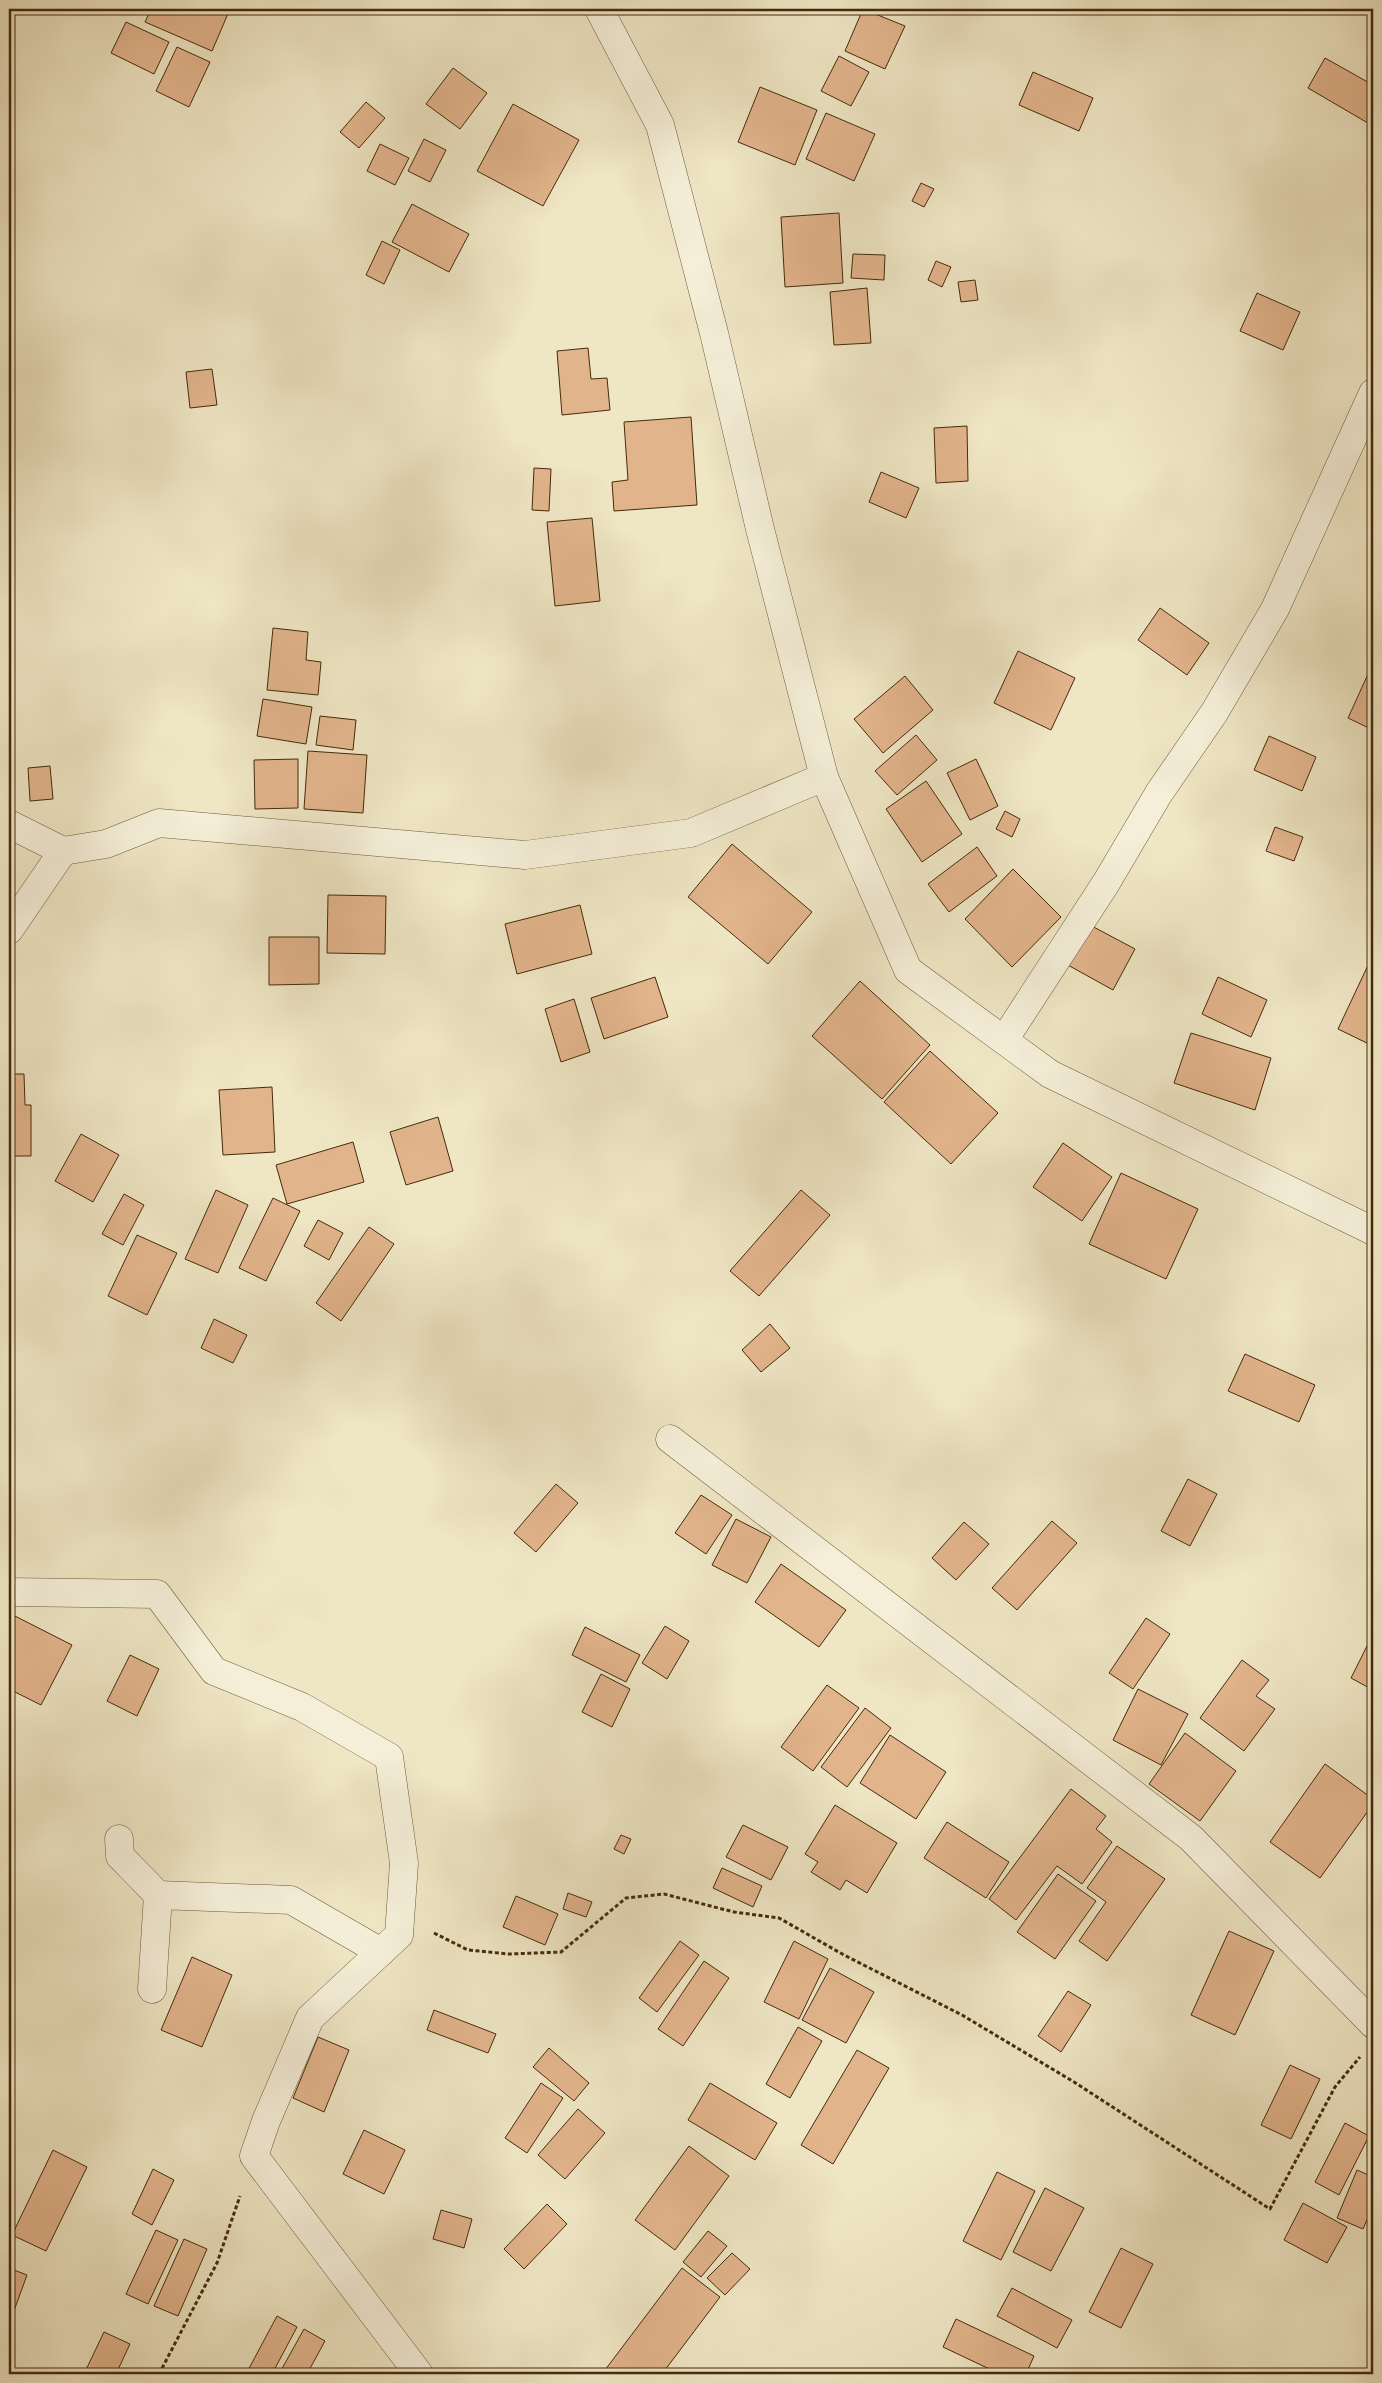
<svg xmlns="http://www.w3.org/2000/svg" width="1382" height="2383" viewBox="0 0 1382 2383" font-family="'IM FELL English',serif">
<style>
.building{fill:#e2b48c;stroke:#442b0b}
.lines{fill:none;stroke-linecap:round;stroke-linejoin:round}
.street-casing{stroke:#6f5a39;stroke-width:29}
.path{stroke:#442b0b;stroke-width:3;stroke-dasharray:4 2.5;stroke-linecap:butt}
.street{stroke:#f5efd9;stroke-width:28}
</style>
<rect width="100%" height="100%" fill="#efe6c4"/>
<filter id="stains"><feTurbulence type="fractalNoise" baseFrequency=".004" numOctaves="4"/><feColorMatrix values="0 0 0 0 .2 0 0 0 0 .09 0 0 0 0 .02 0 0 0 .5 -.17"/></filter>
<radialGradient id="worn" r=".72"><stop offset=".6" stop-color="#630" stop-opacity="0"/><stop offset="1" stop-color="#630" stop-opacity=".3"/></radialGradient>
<g class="building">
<polygon points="151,9 230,9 212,51 145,22"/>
<polygon points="863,9 905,26 885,69 845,51"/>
<polygon points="126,22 169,42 154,74 111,53"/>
<polygon points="177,47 210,62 189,107 156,91"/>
<polygon points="839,56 869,72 851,106 821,91"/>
<polygon points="1325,58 1373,85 1373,126 1308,88"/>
<polygon points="453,68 487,93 460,129 426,104"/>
<polygon points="1033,72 1093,98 1079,131 1019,105"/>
<polygon points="760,87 817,110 795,165 738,142"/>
<polygon points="366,102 385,118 359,148 340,132"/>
<polygon points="513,104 579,140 543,206 477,171"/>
<polygon points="826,113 875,134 854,181 806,159"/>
<polygon points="424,139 446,150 430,182 408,171"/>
<polygon points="380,144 409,158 395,185 367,171"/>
<polygon points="921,183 934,189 924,207 912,201"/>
<polygon points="412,204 469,234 449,272 392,242"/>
<polygon points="839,213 843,283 785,287 781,217"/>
<polygon points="382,241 400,250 384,284 366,275"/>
<polygon points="853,254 885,255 884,280 851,278"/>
<polygon points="936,261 951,267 942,287 928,280"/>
<polygon points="975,280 978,300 961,302 958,282"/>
<polygon points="867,288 871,343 834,345 830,292"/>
<polygon points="1257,293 1300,312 1283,350 1240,331"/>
<polygon points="588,348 591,379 607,378 610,410 562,415 557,351"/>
<polygon points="212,369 217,405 190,408 186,372"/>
<polygon points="691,417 697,505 614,511 612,482 628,480 624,422"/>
<polygon points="967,426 968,481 936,483 934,428"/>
<polygon points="534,468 551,469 549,511 532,510"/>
<polygon points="881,472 919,488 906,518 869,502"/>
<polygon points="592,518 600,601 555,606 547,522"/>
<polygon points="1160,608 1209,643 1187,675 1138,640"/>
<polygon points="273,628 308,632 306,660 321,662 318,695 267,690"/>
<polygon points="1018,651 1075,678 1051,730 994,703"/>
<polygon points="1368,674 1373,677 1373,730 1348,718"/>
<polygon points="905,676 933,710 883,753 854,719"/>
<polygon points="263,699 312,707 306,744 257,736"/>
<polygon points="320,716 356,720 353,750 316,745"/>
<polygon points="916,735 937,760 897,795 875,771"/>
<polygon points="1269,736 1316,757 1302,791 1254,770"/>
<polygon points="308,751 367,755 363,813 304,809"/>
<polygon points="298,759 298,808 255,809 254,760"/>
<polygon points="976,759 998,806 970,820 947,773"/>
<polygon points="50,766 53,799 30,801 28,768"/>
<polygon points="926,781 962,834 922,862 886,809"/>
<polygon points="1005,811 1020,819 1012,837 996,829"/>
<polygon points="1275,827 1303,837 1294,861 1266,851"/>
<polygon points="732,844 812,912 768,964 688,897"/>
<polygon points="977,847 997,876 949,912 928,884"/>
<polygon points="1013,869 1061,917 1012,967 965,919"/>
<polygon points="328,895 386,896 385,954 327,953"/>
<polygon points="580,905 592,954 517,974 505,924"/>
<polygon points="1088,924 1135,949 1113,990 1066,964"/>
<polygon points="269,937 319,937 319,984 269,985"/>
<polygon points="1370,961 1373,962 1373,1046 1338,1029"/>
<polygon points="655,977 668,1017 604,1039 591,998"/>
<polygon points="1218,977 1267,1000 1251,1037 1202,1014"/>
<polygon points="860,981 930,1045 882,1099 812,1036"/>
<polygon points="574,999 590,1052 561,1062 545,1009"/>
<polygon points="1191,1033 1271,1058 1255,1110 1174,1083"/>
<polygon points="930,1051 998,1113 951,1164 884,1102"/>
<polygon points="9,1074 24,1074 25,1105 31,1105 31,1156 9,1156"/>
<polygon points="272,1087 275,1152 223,1155 219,1090"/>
<polygon points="438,1117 453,1171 406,1185 390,1132"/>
<polygon points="81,1134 119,1155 93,1202 55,1181"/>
<polygon points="353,1142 364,1182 287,1204 276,1165"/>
<polygon points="1063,1143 1112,1177 1082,1221 1033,1187"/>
<polygon points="1121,1173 1198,1209 1166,1279 1089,1244"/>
<polygon points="216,1190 248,1205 218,1273 185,1259"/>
<polygon points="801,1190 830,1215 759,1296 730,1271"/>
<polygon points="124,1194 144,1205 123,1245 102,1234"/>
<polygon points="273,1198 300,1211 266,1281 239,1268"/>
<polygon points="318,1220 343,1233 329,1260 304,1246"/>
<polygon points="369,1227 394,1244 341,1321 316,1303"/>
<polygon points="137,1235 177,1253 147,1315 108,1296"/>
<polygon points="214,1319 247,1335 233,1363 201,1348"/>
<polygon points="770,1324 790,1348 761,1372 742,1350"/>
<polygon points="1245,1354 1315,1385 1299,1422 1228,1391"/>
<polygon points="1188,1479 1217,1494 1190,1546 1161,1531"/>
<polygon points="556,1484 578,1503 536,1552 514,1533"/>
<polygon points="701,1495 732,1515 706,1554 675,1533"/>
<polygon points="736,1519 771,1537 747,1583 712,1565"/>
<polygon points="1052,1521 1077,1543 1017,1610 992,1588"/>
<polygon points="964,1522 989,1544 956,1580 932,1558"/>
<polygon points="781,1564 846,1610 819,1647 755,1602"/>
<polygon points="9,1613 72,1645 41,1705 9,1689"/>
<polygon points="1146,1618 1170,1634 1133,1689 1109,1673"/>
<polygon points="665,1626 689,1641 667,1679 642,1663"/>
<polygon points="585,1627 640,1655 626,1682 572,1655"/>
<polygon points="1373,1634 1373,1690 1351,1678"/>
<polygon points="130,1655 159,1669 137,1716 107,1701"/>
<polygon points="1242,1660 1269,1680 1256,1696 1275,1709 1244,1751 1200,1718"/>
<polygon points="601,1674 630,1689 612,1727 582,1712"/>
<polygon points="827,1685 859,1708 813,1771 781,1747"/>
<polygon points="1138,1689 1188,1714 1161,1765 1113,1740"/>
<polygon points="865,1708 891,1728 847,1787 821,1767"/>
<polygon points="1185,1733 1236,1771 1200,1821 1149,1784"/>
<polygon points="890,1735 946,1772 916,1819 860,1783"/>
<polygon points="1325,1764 1373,1799 1373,1804 1320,1878 1270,1842"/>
<polygon points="1071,1789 1106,1816 1096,1829 1112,1842 1082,1884 1057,1866 1016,1920 989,1899"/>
<polygon points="835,1805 897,1843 867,1893 846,1880 840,1890 811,1872 818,1862 805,1854"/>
<polygon points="1373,1821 1373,1833 1367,1826"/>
<polygon points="947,1822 1009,1862 986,1898 924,1858"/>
<polygon points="743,1825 788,1847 771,1880 726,1857"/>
<polygon points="621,1835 631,1839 624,1854 614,1849"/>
<polygon points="1117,1846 1165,1879 1107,1961 1079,1941 1106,1902 1087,1888"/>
<polygon points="722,1868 762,1886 753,1907 713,1888"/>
<polygon points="1058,1874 1096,1901 1055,1959 1017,1932"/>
<polygon points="568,1893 592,1902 586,1917 563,1909"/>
<polygon points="516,1896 558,1914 545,1945 503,1927"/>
<polygon points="1229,1931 1274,1951 1235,2035 1191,2015"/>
<polygon points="680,1941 699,1955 657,2012 639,1998"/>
<polygon points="794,1941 828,1959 799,2019 764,2002"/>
<polygon points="192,1957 232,1975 202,2047 161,2030"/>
<polygon points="704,1961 729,1978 683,2046 658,2029"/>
<polygon points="830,1968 874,1992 846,2043 802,2020"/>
<polygon points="1068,1991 1091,2005 1061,2052 1038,2036"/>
<polygon points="434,2010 496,2034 488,2053 427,2030"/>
<polygon points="798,2027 822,2041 790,2098 766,2084"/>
<polygon points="318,2037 349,2050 324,2112 293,2098"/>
<polygon points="549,2048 589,2083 574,2101 533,2067"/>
<polygon points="857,2050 889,2068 833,2164 801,2145"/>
<polygon points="1290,2065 1320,2079 1291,2139 1261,2125"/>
<polygon points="541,2083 563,2098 527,2153 505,2138"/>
<polygon points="710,2083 777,2123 755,2160 688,2120"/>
<polygon points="578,2109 605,2133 565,2179 538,2155"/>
<polygon points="1345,2123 1369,2136 1339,2195 1315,2182"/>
<polygon points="364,2130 405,2150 384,2194 343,2174"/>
<polygon points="689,2146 729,2176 675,2250 635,2220"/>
<polygon points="53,2150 87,2167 46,2251 12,2235"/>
<polygon points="153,2169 174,2180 152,2225 132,2214"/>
<polygon points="1357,2170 1373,2177 1373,2206 1363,2229 1337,2218"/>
<polygon points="997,2172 1035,2191 1001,2260 963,2241"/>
<polygon points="1045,2188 1084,2208 1051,2271 1013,2252"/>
<polygon points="1303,2203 1347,2227 1327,2263 1284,2240"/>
<polygon points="547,2204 567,2224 524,2269 504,2249"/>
<polygon points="441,2210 472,2219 464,2248 433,2239"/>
<polygon points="156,2230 178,2240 148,2304 126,2294"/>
<polygon points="708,2231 727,2246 701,2277 683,2262"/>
<polygon points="184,2239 207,2249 178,2316 154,2306"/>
<polygon points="1121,2248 1153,2264 1121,2328 1089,2312"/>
<polygon points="732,2253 750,2269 725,2295 707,2278"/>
<polygon points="9,2268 27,2275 11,2319 9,2318"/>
<polygon points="682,2268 720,2297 662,2374 602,2374"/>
<polygon points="1012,2288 1072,2320 1057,2348 997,2316"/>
<polygon points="277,2316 297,2327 272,2374 246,2374"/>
<polygon points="956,2319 1034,2356 1026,2374 1000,2374 943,2347"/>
<polygon points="304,2329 325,2341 307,2374 279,2374"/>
<polygon points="104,2332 130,2344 116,2374 84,2374"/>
</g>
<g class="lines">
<defs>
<g id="street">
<polyline points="599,9 660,125 714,333 760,529 824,777 908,970 1050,1074 1373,1231"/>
<polyline points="9,824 63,851 106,844 159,823 525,855 691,833 824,777"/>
<polyline points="9,930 63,851"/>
<polyline points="1004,1040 1106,883 1159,793 1214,713 1275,609 1373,393"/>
<polyline points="670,1439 1191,1838 1373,2024"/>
<polyline points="9,1592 157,1594 214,1671 302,1707 389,1757 404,1863 399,1935 310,2018 266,2121 254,2156 419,2374"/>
<polyline points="119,1839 120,1856 158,1895"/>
<polyline points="152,1989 158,1895 291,1900 381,1952"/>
</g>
</defs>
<use href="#street" class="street-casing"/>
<g class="path">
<polyline points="434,1933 468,1950 509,1954 561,1952 626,1898 664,1894 734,1912 779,1918 844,1955 962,2015 1074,2082 1270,2209 1335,2087 1360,2057"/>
<polyline points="159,2374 217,2263 240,2196"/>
</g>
<use href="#street" class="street"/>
</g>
<rect width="1382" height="2383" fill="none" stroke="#efe6c4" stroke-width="30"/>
<rect x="10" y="10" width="1362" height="2363" fill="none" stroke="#442b0b" stroke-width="2.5"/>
<rect x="15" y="15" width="1352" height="2353" fill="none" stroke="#442b0b"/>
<rect width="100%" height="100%" filter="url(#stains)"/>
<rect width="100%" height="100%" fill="url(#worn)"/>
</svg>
